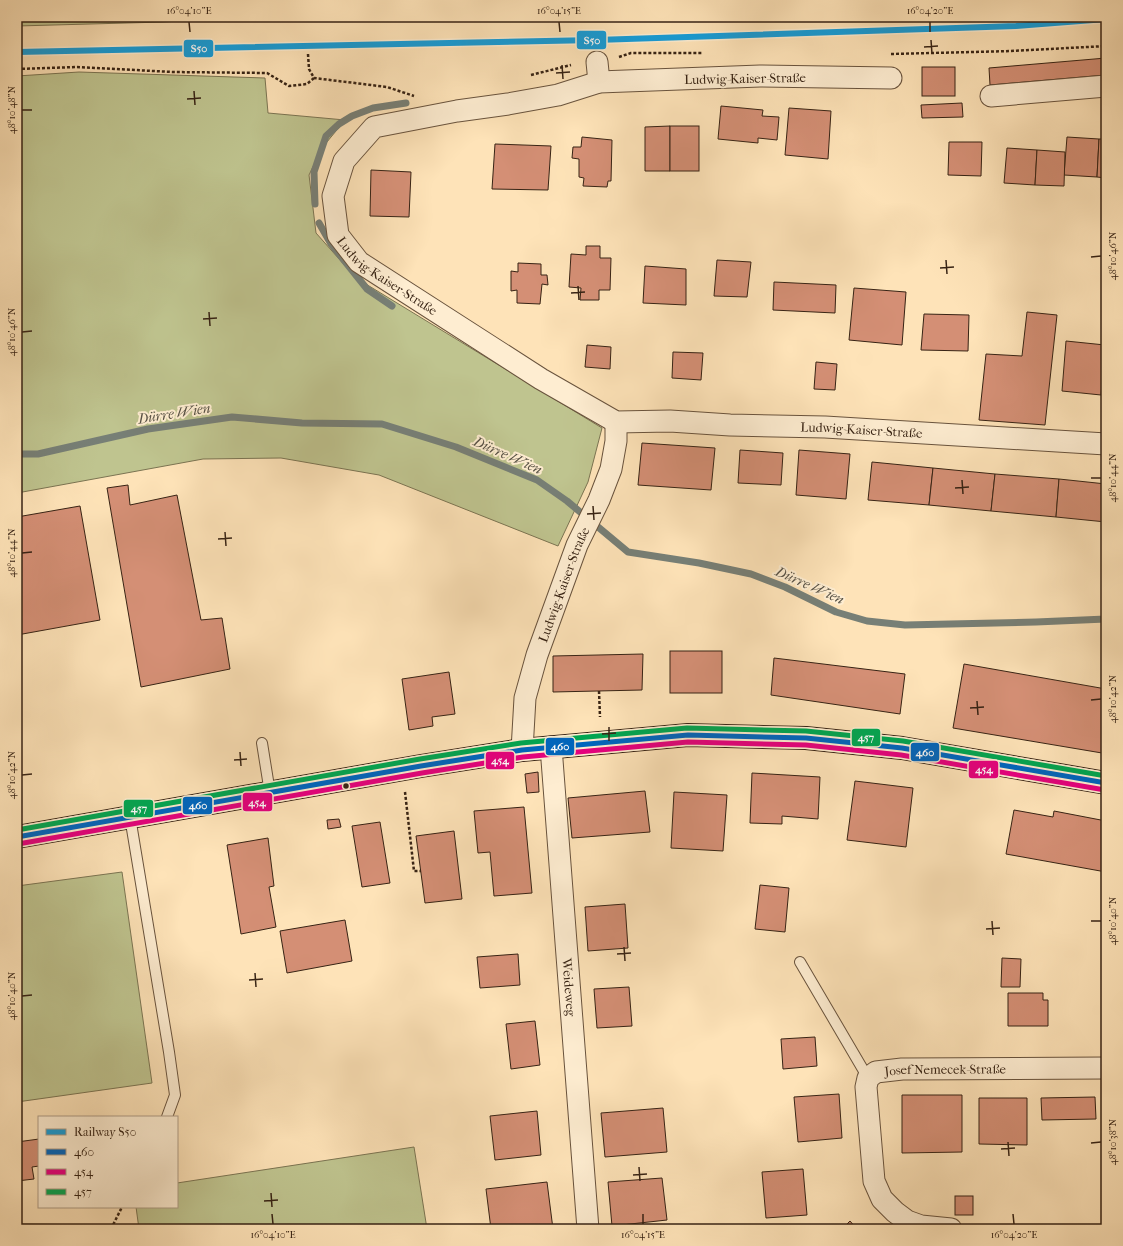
<svg xmlns="http://www.w3.org/2000/svg" width="1123" height="1246" viewBox="0 0 1123 1246" font-family="'IM FELL French Canon',serif">
<style>
.green{fill:#bfc48f;stroke:#7b7452}
.lines{fill:none;stroke-linecap:round;stroke-linejoin:round}
.stream{stroke:#777f76;stroke-width:7}
.building{fill:#d48f75;stroke:#372314}
.service-casing{stroke:#69533d;stroke-width:12}
.minor-casing{stroke:#69533d;stroke-width:23}
.primary-casing{stroke:#372314;stroke-width:24}
.path{stroke:#372314;stroke-width:2.5;stroke-dasharray:3 2;stroke-linecap:butt}
.service{stroke:#feedd1;stroke-width:10}
.minor{stroke:#feedd1;stroke-width:21}
.primary{stroke:#fee3b8;stroke-width:22}
.bus-1-casing{stroke:#feedd1;stroke-width:8}
.bus-2-casing{stroke:#feedd1;stroke-width:8}
.bus-3-casing{stroke:#feedd1;stroke-width:8}
.bus-1{stroke:#0065bd;stroke-width:5}
.bus-2{stroke:#e5007d;stroke-width:5}
.bus-3{stroke:#00a651;stroke-width:5}
.rail-1-casing{stroke:#feedd1;stroke-width:9}
.rail-1{stroke:#159dd9;stroke-width:6}
.ticks{fill:none;stroke:#372314;stroke-width:1.5}
.bus-dot{fill:#372314;stroke:#feedd1;stroke-width:1.5}
.labels{text-anchor:middle;stroke-width:4;stroke-linejoin:round;paint-order:stroke}
.street-label{font-size:13px;fill:#372314;stroke:#feedd1}
.water-label{font-size:14px;font-style:italic;fill:#575145;stroke:#feedd1}
.line-badge{stroke:#feedd1;stroke-width:1.5}
.badge-label{font-size:11px;text-anchor:middle;font-weight:bold;fill:#fff}
.neatline{fill:none;stroke:#372314;stroke-width:1.5}
.ticks-label{font-size:10px;text-anchor:middle;fill:#372314}
</style>
<rect width="100%" height="100%" fill="#fee3b8"/>
<filter id="stains"><feTurbulence type="fractalNoise" baseFrequency=".005" numOctaves="4"/><feColorMatrix values="0 0 0 0 .2 0 0 0 0 .09 0 0 0 0 .02 0 0 0 .5 -.17"/></filter>
<radialGradient id="worn" r=".72"><stop offset=".6" stop-color="#630" stop-opacity="0"/><stop offset="1" stop-color="#630" stop-opacity=".3"/></radialGradient>
<g class="green">
<polygon points="17,17 252,17 163,22 17,26"/>
<polygon points="79,72 265,78 268,113 345,120 322,148 309,175 316,233 356,278 602,428 588,482 558,546 379,475 281,458 203,459 17,493 17,76"/>
<polygon points="122,872 152,1083 17,1102 17,886"/>
<polygon points="414,1147 427,1229 139,1229 136,1207 177,1207 177,1183"/>
<polygon points="17,1224 106,1225 106,1229 17,1229"/>
</g>
<g class="lines">
<g class="stream">
<polyline points="315,204 314,172 326,136 339,124 352,116 373,108 406,103"/>
<polyline points="319,223 331,244 367,289 392,306"/>
<polyline points="17,454 38,454 148,429 232,417 302,423 382,424 456,447 537,480 567,501 628,552 699,563 751,574 785,587 836,612 867,621 905,625 1036,622 1106,619"/>
</g>
</g>
<g class="building">
<polygon points="1106,58 1106,75 990,85 989,68"/>
<rect x="922" y="67" width="33" height="29"/>
<polygon points="962,103 963,117 922,118 921,105"/>
<polygon points="721,106 763,110 762,116 779,117 777,140 758,138 758,143 718,139"/>
<polygon points="789,108 831,111 828,159 785,155"/>
<polygon points="670,126 670,171 645,171 645,127"/>
<rect x="670" y="126" width="29" height="45"/>
<polygon points="582,137 612,140 611,181 608,181 607,187 583,186 584,178 579,177 579,159 572,158 573,147 581,147"/>
<polygon points="1067,137 1099,139 1097,177 1064,175"/>
<polygon points="1099,139 1106,139 1106,178 1097,177"/>
<polygon points="949,142 982,142 981,176 948,175"/>
<polygon points="495,144 551,146 548,190 492,189"/>
<polygon points="1007,148 1037,150 1035,185 1004,183"/>
<polygon points="1037,150 1065,152 1064,186 1035,185"/>
<polygon points="371,170 411,172 409,217 370,216"/>
<polygon points="586,246 600,246 600,258 611,258 610,290 599,290 599,300 580,300 581,288 569,287 571,254 586,255"/>
<polygon points="717,260 751,262 747,297 714,296"/>
<polygon points="518,263 541,264 541,275 547,275 548,285 542,284 540,304 517,303 517,290 511,291 511,271 518,272"/>
<polygon points="645,266 686,269 686,305 643,303"/>
<polygon points="774,282 836,285 835,313 773,310"/>
<polygon points="854,288 906,292 902,345 849,340"/>
<polygon points="1027,312 1057,315 1045,425 979,420 986,354 1022,356"/>
<polygon points="924,314 969,315 968,351 921,350"/>
<polygon points="1066,341 1105,345 1101,395 1062,391"/>
<polygon points="587,345 611,347 610,369 585,367"/>
<polygon points="673,352 703,353 701,380 672,378"/>
<polygon points="816,362 837,364 835,390 814,389"/>
<polygon points="642,443 715,448 711,490 638,485"/>
<polygon points="740,450 783,453 781,485 738,483"/>
<polygon points="799,450 850,454 846,499 796,495"/>
<polygon points="872,462 933,468 929,505 868,500"/>
<polygon points="933,468 995,474 991,511 929,505"/>
<polygon points="995,474 1059,479 1056,517 991,511"/>
<polygon points="1059,479 1106,484 1106,522 1056,517"/>
<polygon points="128,485 130,505 177,495 201,620 222,618 230,669 141,687 107,488"/>
<polygon points="80,506 100,620 17,635 17,517"/>
<rect x="670" y="651" width="52" height="42"/>
<polygon points="643,654 642,690 553,692 553,656"/>
<polygon points="774,658 905,674 900,714 771,695"/>
<polygon points="964,664 1106,689 1106,728 1102,753 953,728"/>
<polygon points="449,672 455,714 432,717 433,726 409,730 402,679"/>
<polygon points="538,772 539,792 527,793 525,774"/>
<polygon points="752,773 820,777 818,819 782,816 782,824 750,823"/>
<polygon points="855,781 913,788 906,847 847,840"/>
<polygon points="645,791 650,832 572,838 568,798"/>
<polygon points="674,792 727,795 723,851 671,848"/>
<polygon points="524,807 532,893 494,896 490,852 478,853 474,811"/>
<polygon points="1014,810 1053,817 1054,811 1106,821 1106,872 1006,854"/>
<polygon points="339,819 341,827 328,829 327,820"/>
<polygon points="380,822 390,883 362,887 352,826"/>
<polygon points="454,831 462,899 425,903 416,836"/>
<polygon points="268,838 274,886 269,887 276,927 241,934 227,845"/>
<polygon points="760,885 789,888 785,932 755,929"/>
<polygon points="625,904 628,948 588,951 585,907"/>
<polygon points="345,920 352,961 287,973 280,931"/>
<polygon points="518,954 520,985 480,988 477,957"/>
<polygon points="1002,958 1021,959 1020,987 1001,987"/>
<polygon points="629,987 632,1026 597,1028 594,989"/>
<polygon points="1008,993 1043,993 1043,1000 1048,1000 1048,1026 1008,1026"/>
<polygon points="535,1021 540,1065 511,1069 506,1024"/>
<polygon points="815,1037 817,1066 783,1069 781,1039"/>
<polygon points="839,1094 842,1138 798,1142 794,1097"/>
<polygon points="902,1095 962,1095 962,1152 902,1153"/>
<polygon points="1095,1097 1096,1119 1042,1120 1041,1098"/>
<polygon points="979,1098 1027,1098 1027,1145 979,1144"/>
<polygon points="663,1108 667,1152 605,1157 601,1113"/>
<polygon points="537,1111 541,1155 495,1160 490,1116"/>
<polygon points="39,1139 39,1166 32,1167 34,1179 17,1181 17,1142"/>
<polygon points="803,1169 807,1215 766,1218 762,1172"/>
<polygon points="662,1178 667,1220 612,1226 608,1182"/>
<polygon points="547,1182 553,1229 491,1229 486,1189"/>
<rect x="955" y="1196" width="18" height="19"/>
<polygon points="850,1221 857,1229 842,1229"/>
</g>
<g class="lines">
<defs>
<g id="service">
<polyline points="262,743 270,793"/>
<polyline points="130,817 169,1052 175,1095 167,1117"/>
<polyline points="800,962 868,1078"/>
</g>
<g id="minor">
<polyline points="597,62 599,82"/>
<path id="s1" d="M891,78L760,76L599,82L558,95L508,104L457,111L374,127L344,161L333,196L338,235L359,262L541,379L616,422L670,421L730,425L825,427L1106,444"/>
<polyline points="991,96 1106,86"/>
<path id="s2" d="M551,747L588,1229"/>
<path id="s3" d="M522,750L525,698L537,655L577,545L599,500L611,469L616,441V422"/>
<path id="s4" d="M951,1229L921,1226L907,1221L895,1212L882,1199L874,1181L866,1087L868,1078L876,1072L902,1069L1106,1068"/>
</g>
<polyline id="primary" points="17,837 421,766 522,750 688,735 806,738 902,748 1106,783"/>
</defs>
<use href="#service" class="service-casing"/>
<use href="#minor" class="minor-casing"/>
<use href="#primary" class="primary-casing"/>
<g class="path">
<polyline points="309,18 309,17"/>
<polyline points="308,54 309,69 314,78 387,87 414,96"/>
<polyline points="891,54 1011,51 1106,46"/>
<polyline points="619,57 631,53 702,53"/>
<polyline points="17,69 77,67 173,72 267,73 289,86 307,84 314,78"/>
<polyline points="531,75 571,65"/>
<polyline points="599,691 600,717"/>
<polyline points="405,792 414,871 421,871"/>
<polyline points="111,1229 122,1207"/>
</g>
<use href="#service" class="service"/>
<use href="#minor" class="minor"/>
<use href="#primary" class="primary"/>
<defs>
<polyline id="bus-1" points="17,837 421,766 522,750 688,735 806,738 902,748 1106,783"/>
<polyline id="bus-2" points="18,844 422,773 523,757 688,742 806,745 901,755 1105,790"/>
<polyline id="bus-3" points="17,830 420,759 521,743 687,728 806,731 903,741 1106,776"/>
</defs>
<use href="#bus-1" class="bus-1-casing"/>
<use href="#bus-2" class="bus-2-casing"/>
<use href="#bus-3" class="bus-3-casing"/>
<use href="#bus-1" class="bus-1"/>
<use href="#bus-2" class="bus-2"/>
<use href="#bus-3" class="bus-3"/>
<defs>
<polyline id="rail-1" points="17,52 596,40 1016,26 1106,19"/>
</defs>
<use href="#rail-1" class="rail-1-casing"/>
<use href="#rail-1" class="rail-1"/>
</g>
<path class="ticks" d="M189,22L190,32M559,22L560,32M930,22V32M931,40L932,54M924,47L938,46M562,65L563,79M556,73L570,72M194,91L195,105M187,99L201,98M22,110H32M1091,257L1101,256M946,260L947,274M940,268L954,267M578,286L579,300M571,293L585,292M209,312L210,326M203,319L217,318M22,332L32,331M1091,478H1101M962,480L963,494M955,488L969,487M593,506L594,520M587,514L601,513M225,532L226,546M218,539L232,538M22,553L32,552M1091,700L1101,699M977,701L978,715M970,708L984,707M609,727V741M602,734L616,733M240,752L241,766M234,760L247,759M22,775L32,774M992,921L993,935M1091,921H1101M986,929L1000,928M624,947L625,961M617,954L631,953M255,973L256,987M249,980L263,979M22,996L32,995M1008,1142L1009,1156M1091,1143L1101,1142M1001,1149L1015,1148M639,1167L640,1181M633,1175L647,1174M271,1193L272,1207M264,1201L278,1200M272,1214L273,1224M643,1214V1224M1013,1214L1014,1224"/>
<circle class="bus-dot" cx="346" cy="786" r="3.5"/>
<g class="labels">
<g class="street-label">
<text transform="translate(745 78) rotate(-1)" y="5">Ludwig-Kaiser-Straße</text>
<text dy="5" stroke="none"><textPath href="#s1" startOffset="708">Ludwig-Kaiser-Straße</textPath></text>
<text dy="5" stroke="none"><textPath href="#s1" startOffset="1226">Ludwig-Kaiser-Straße</textPath></text>
<text dy="5" stroke="none"><textPath href="#s3" startOffset="172">Ludwig-Kaiser-Straße</textPath></text>
<text dy="5" stroke="none"><textPath href="#s2" startOffset="241">Weideweg</textPath></text>
<text dy="5" stroke="none"><textPath href="#s4" startOffset="281">Josef Nemecek-Straße</textPath></text>
</g>
<g class="water-label">
<text transform="translate(174 413) rotate(-9)" y="5">Dürre Wien</text>
<text transform="translate(508 455) rotate(24)" y="5">Dürre Wien</text>
<text transform="translate(810 585) rotate(24)" y="5">Dürre Wien</text>
</g>
</g>
<g class="line-badge">
<rect x="576" y="30" width="31" height="20" rx="4" fill="#159dd9"/>
<rect x="183" y="39" width="31" height="19" rx="4" fill="#159dd9"/>
<rect x="851" y="728" width="30" height="19" rx="4" fill="#00a651"/>
<rect x="545" y="737" width="30" height="19" rx="4" fill="#0065bd"/>
<rect x="910" y="742" width="30" height="20" rx="4" fill="#0065bd"/>
<rect x="485" y="751" width="30" height="19" rx="4" fill="#e5007d"/>
<rect x="968" y="760" width="31" height="19" rx="4" fill="#e5007d"/>
<rect x="242" y="792" width="31" height="20" rx="4" fill="#e5007d"/>
<rect x="182" y="796" width="31" height="19" rx="4" fill="#0065bd"/>
<rect x="123" y="799" width="31" height="19" rx="4" fill="#00a651"/>
</g>
<g class="badge-label">
<text x="592" y="44">S50</text>
<text x="199" y="52">S50</text>
<text x="866" y="741">457</text>
<text x="560" y="750">460</text>
<text x="925" y="756">460</text>
<text x="500" y="764">454</text>
<text x="984" y="773">454</text>
<text x="257" y="806">454</text>
<text x="198" y="809">460</text>
<text x="139" y="812">457</text>
</g>
<rect width="1123" height="1246" fill="none" stroke="#fee3b8" stroke-width="44"/>
<rect x="38" y="1116" width="140" height="92" fill="#feedd1" stroke="#ae9c85"/>
<rect x="46" y="1129" width="20" height="6" fill="#159dd9" stroke="#ae9c85"/>
<text x="74" y="1136" font-size="12" fill="#372314">Railway S50</text>
<rect x="46" y="1149" width="20" height="6" fill="#0065bd" stroke="#ae9c85"/>
<text x="74" y="1156" font-size="12" fill="#372314">460</text>
<rect x="46" y="1169" width="20" height="6" fill="#e5007d" stroke="#ae9c85"/>
<text x="74" y="1176" font-size="12" fill="#372314">454</text>
<rect x="46" y="1189" width="20" height="6" fill="#00a651" stroke="#ae9c85"/>
<text x="74" y="1196" font-size="12" fill="#372314">457</text>
<rect x="22" y="22" width="1079" height="1202" class="neatline"/>
<g class="ticks-label">
<text x="189" y="14">16°04'10"E</text>
<text x="559" y="14">16°04'15"E</text>
<text x="930" y="14">16°04'20"E</text>
<text transform="translate(11 110) rotate(-90)" y="4">48°10'48"N</text>
<text transform="translate(1112 256) rotate(-90)" y="4">48°10'46"N</text>
<text transform="translate(11 332) rotate(-90)" y="4">48°10'46"N</text>
<text transform="translate(1112 478) rotate(-90)" y="4">48°10'44"N</text>
<text transform="translate(11 553) rotate(-90)" y="4">48°10'44"N</text>
<text transform="translate(1112 699) rotate(-90)" y="4">48°10'42"N</text>
<text transform="translate(11 775) rotate(-90)" y="4">48°10'42"N</text>
<text transform="translate(1112 921) rotate(-90)" y="4">48°10'40"N</text>
<text transform="translate(11 996) rotate(-90)" y="4">48°10'40"N</text>
<text transform="translate(1112 1142) rotate(-90)" y="4">48°10'38"N</text>
<text x="273" y="1238">16°04'10"E</text>
<text x="643" y="1238">16°04'15"E</text>
<text x="1014" y="1238">16°04'20"E</text>
</g>
<rect width="100%" height="100%" filter="url(#stains)"/>
<rect width="100%" height="100%" fill="url(#worn)"/>
</svg>
